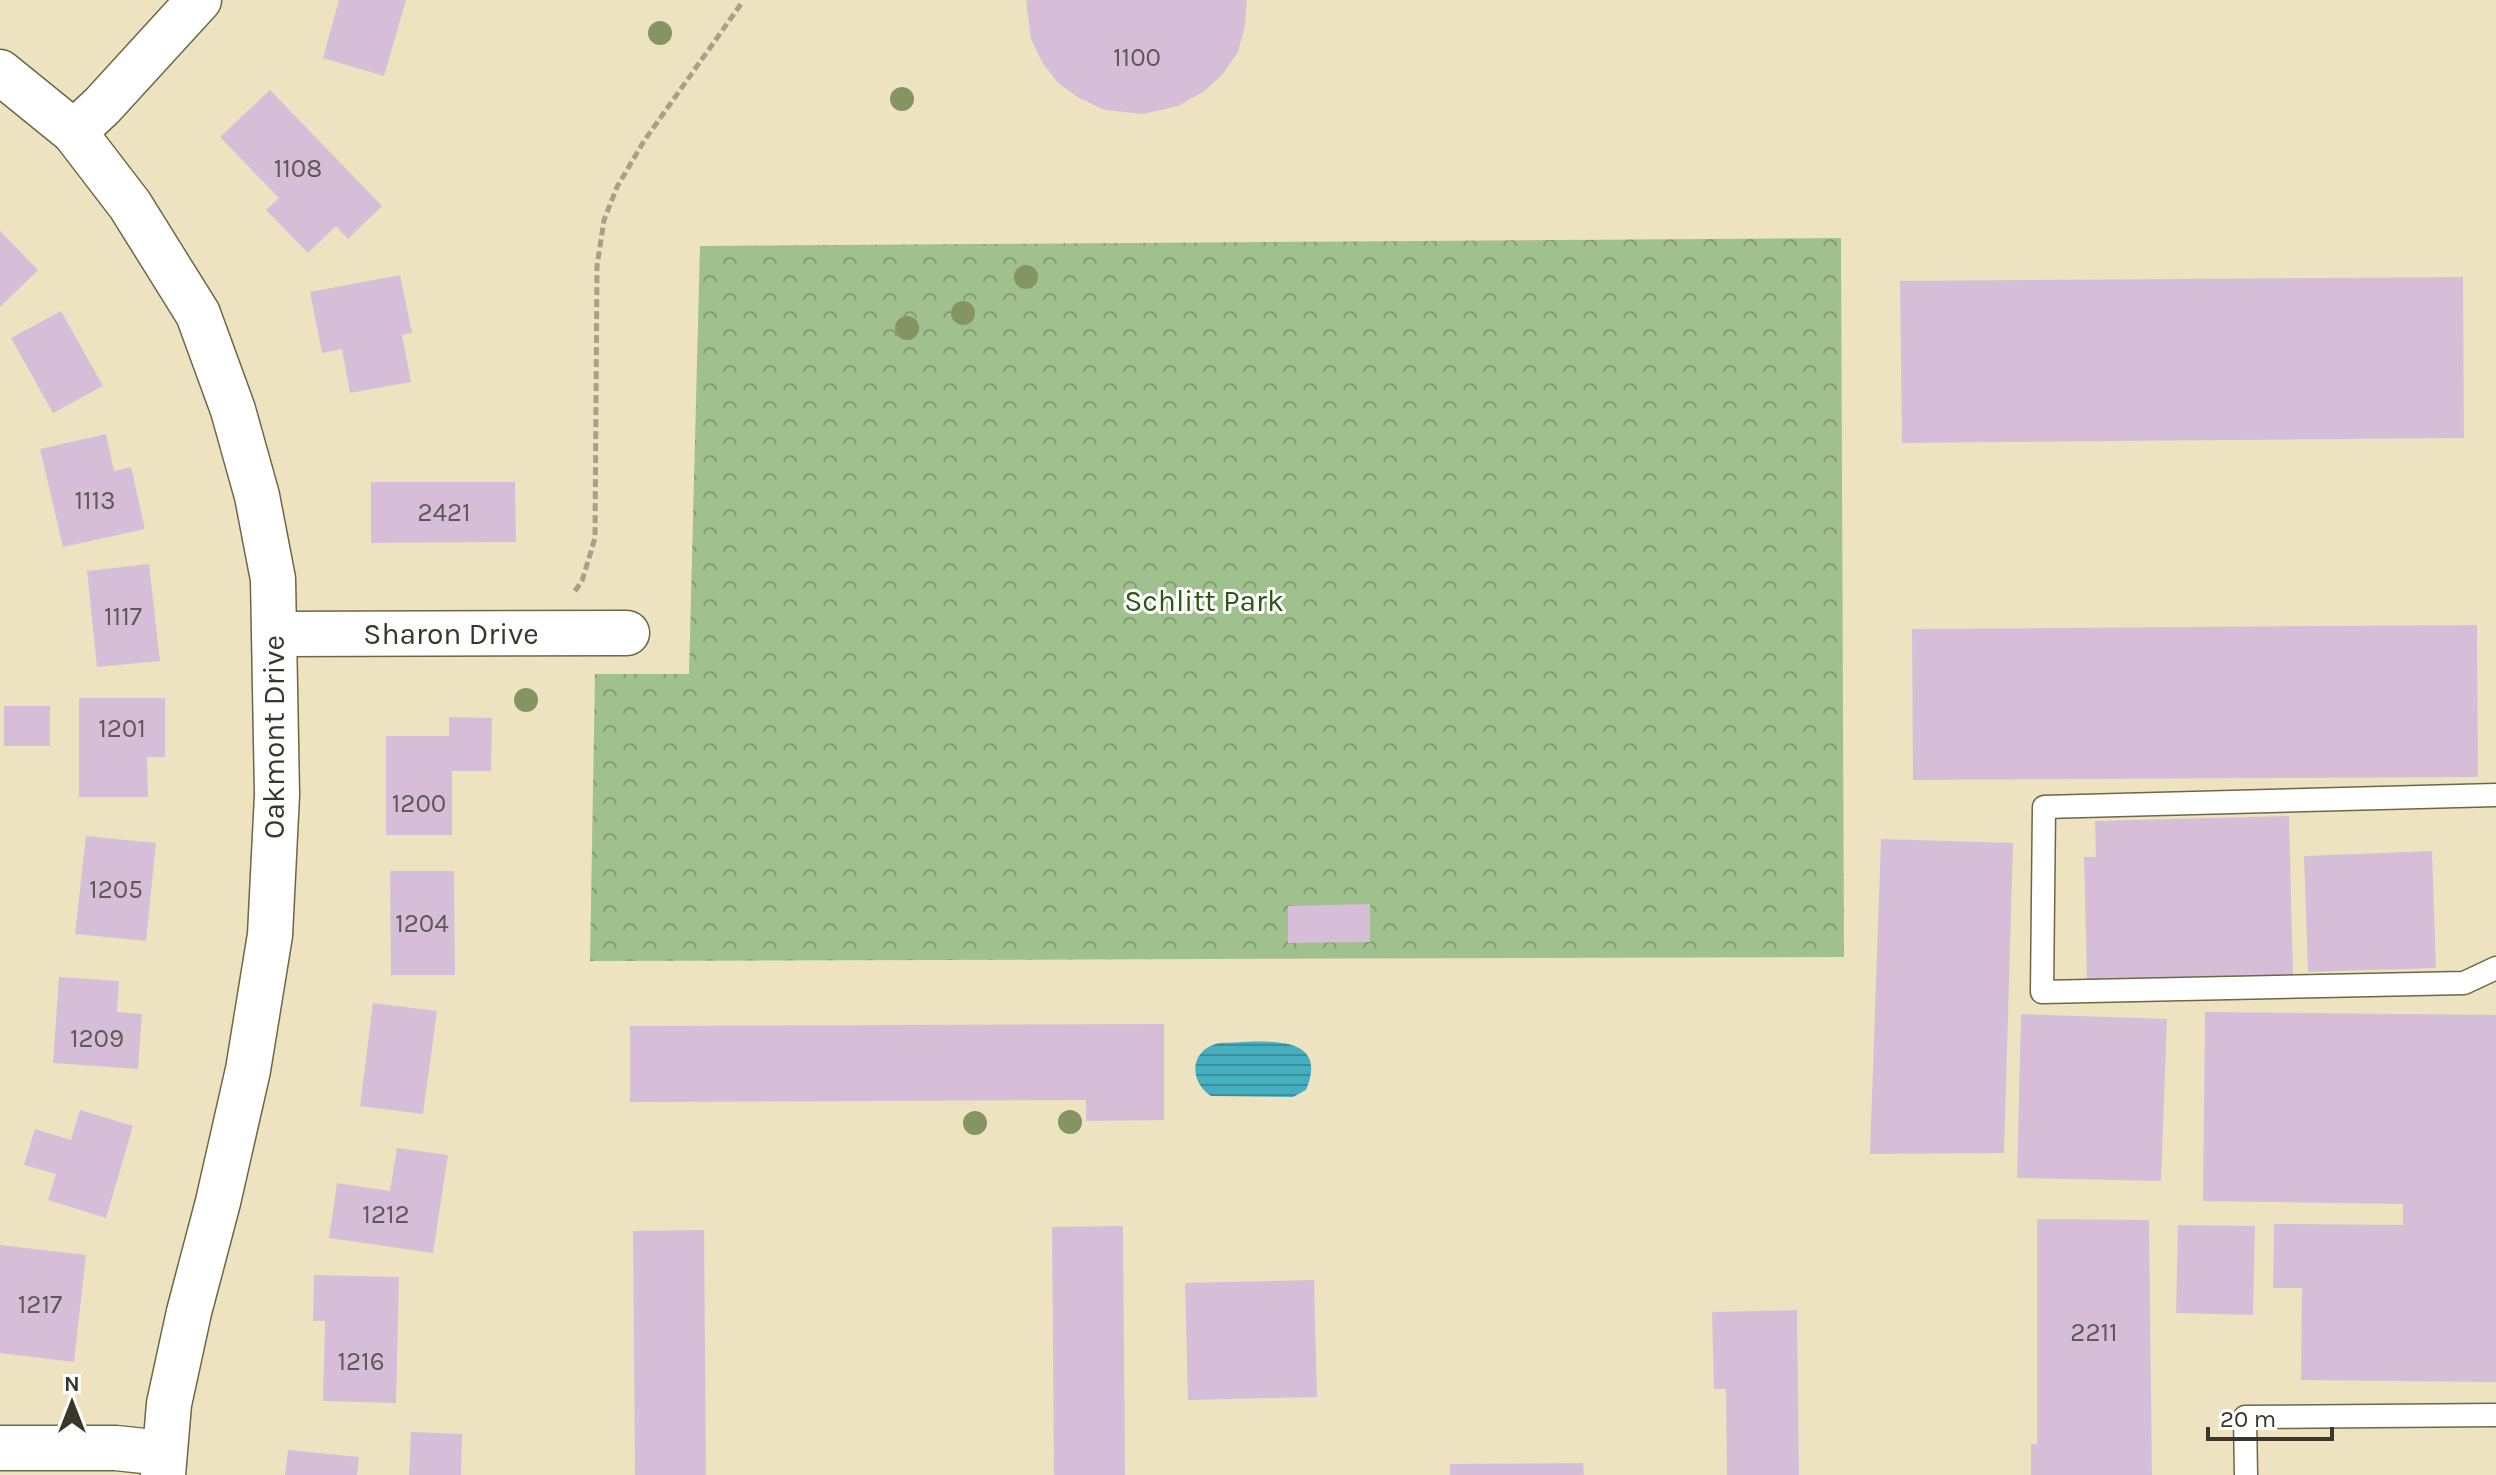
<svg xmlns="http://www.w3.org/2000/svg" width="2496" height="1475" viewBox="0 0 2496 1475" font-family="Karla,sans-serif">
<style>
.park{fill:url(#park-crowns)}
.water{fill:url(#water-rules)}
.building{fill:#d6bed9}
.lines{fill:none;stroke-linecap:round;stroke-linejoin:round}
.service-casing{stroke:#6f6547;stroke-width:25}
.minor-casing{stroke:#6f6547;stroke-width:47}
.path{stroke:#a9a187;stroke-width:5;stroke-dasharray:8 4;stroke-linecap:butt}
.service{stroke:#fff;stroke-width:22}
.minor{stroke:#fff;stroke-width:44}
.tree{fill:#859562}
.labels{text-anchor:middle;stroke-width:6;stroke-linejoin:round;paint-order:stroke}
.number-label{font-size:26px;fill:#615855}
.park-label{font-size:30px;fill:#2f5514;stroke:#fff}
.street-label{font-size:30px;fill:#3a3629;stroke:#fff}
</style>
<defs>
<pattern id="park-crowns" width="20" height="18" patternUnits="userSpaceOnUse" patternTransform="scale(2)"><rect width="20" height="18" fill="#a0c18e"/><path d="M2 6a3 3 0 1 1 6 0M12 15a3 3 0 1 1 6 0" fill="none" stroke="#839e74"/></pattern>
<pattern id="water-rules" width="6" height="5" patternUnits="userSpaceOnUse" patternTransform="scale(2)"><rect width="6" height="5" fill="#46afbf"/><path d="M0 2.5h6" fill="none" stroke="#3b8f9b"/></pattern>
</defs>
<rect width="100%" height="100%" fill="#eee3c1"/>
<polygon class="park" points="1841,238 1844,957 590,961 595,674 689,674 700,246"/>
<path class="water" d="M1220,1043C1255,1043 1332,1029 1306,1090L1293,1097L1211,1096C1187,1080 1191,1048 1220,1043Z"/>
<g class="building">
<polygon points="339,0 406,0 384,76 323,58"/>
<polygon points="1026,0 1247,0 1245,26 1238,52 1222,75 1203,92 1178,106 1143,114 1105,110 1079,98 1058,83 1042,62 1031,39"/>
<polygon points="270,90 382,206 348,239 336,226 308,253 266,210 279,198 220,137"/>
<polygon points="0,231 38,270 0,307"/>
<polygon points="400,275 412,333 402,335 411,382 350,393 342,349 322,353 310,292"/>
<polygon points="2463,277 2464,438 1902,443 1900,281"/>
<polygon points="61,311 103,386 53,413 11,338"/>
<polygon points="106,434 114,471 131,467 145,529 63,547 40,449"/>
<polygon points="371,482 515,482 516,542 371,543"/>
<polygon points="149,564 160,661 97,667 87,571"/>
<polygon points="2477,625 2478,777 1913,780 1912,629"/>
<polygon points="79,698 165,698 165,757 147,757 148,797 79,797"/>
<rect x="4" y="706" width="46" height="40"/>
<polygon points="449,717 492,718 491,771 452,771 452,835 386,835 386,736 449,736"/>
<polygon points="2289,816 2293,975 2087,981 2084,857 2096,857 2095,821"/>
<polygon points="86,836 156,843 146,941 75,934"/>
<polygon points="1881,839 2013,843 2004,1153 1870,1154"/>
<polygon points="2432,851 2436,968 2308,972 2304,856"/>
<polygon points="390,871 454,871 455,975 391,975"/>
<polygon points="1370,904 1370,942 1288,943 1288,906"/>
<polygon points="59,977 119,981 117,1012 142,1014 138,1069 53,1063"/>
<polygon points="373,1003 437,1011 423,1114 360,1106"/>
<polygon points="2205,1012 2496,1015 2496,1382 2301,1380 2302,1288 2273,1288 2274,1224 2403,1225 2403,1204 2203,1201"/>
<polygon points="2021,1014 2167,1019 2161,1181 2017,1178"/>
<polygon points="1164,1024 1164,1120 1086,1121 1086,1100 630,1102 630,1026"/>
<polygon points="80,1110 133,1126 106,1218 48,1200 56,1174 24,1165 35,1129 71,1140"/>
<polygon points="397,1148 448,1155 433,1253 329,1238 337,1183 390,1191"/>
<polygon points="2037,1219 2149,1220 2152,1475 2031,1475 2031,1444 2037,1444"/>
<polygon points="2178,1225 2255,1226 2253,1315 2176,1313"/>
<polygon points="1123,1226 1125,1475 1054,1475 1052,1227"/>
<polygon points="704,1230 706,1475 635,1475 633,1231"/>
<polygon points="0,1245 86,1255 74,1362 0,1353"/>
<polygon points="314,1275 399,1277 396,1403 323,1401 325,1321 313,1321"/>
<polygon points="1314,1280 1317,1397 1188,1400 1185,1283"/>
<polygon points="1797,1310 1799,1475 1727,1475 1726,1389 1714,1389 1712,1312"/>
<polygon points="411,1432 462,1434 461,1475 409,1475"/>
<polygon points="288,1450 359,1457 357,1475 285,1475"/>
<polygon points="1583,1463 1584,1475 1450,1475 1450,1464"/>
</g>
<g class="lines">
<defs>
<g id="service">
<polyline points="2496,795 2044,807 2042,992 2464,983 2496,968"/>
<polyline points="2246,1475 2245,1417 2496,1415"/>
</g>
<g id="minor">
<polyline points="0,72 74,132 130,205 198,314 233,410 257,496 273,579 277,795 270,935 248,1070 218,1202 189,1312 169,1404 163,1475"/>
<polyline points="74,132 102,106 199,0"/>
<polyline points="275,634 627,633"/>
<polyline points="0,1448 116,1448 163,1453"/>
</g>
</defs>
<use href="#service" class="service-casing"/>
<use href="#minor" class="minor-casing"/>
<polyline class="path" points="575,591 582,581 595,538 597,266 604,220 617,187 644,141 741,4"/>
<use href="#service" class="service"/>
<use href="#minor" class="minor"/>
</g>
<g class="tree">
<circle cx="660" cy="33" r="12"/>
<circle cx="902" cy="99" r="12"/>
<circle cx="1026" cy="277" r="12"/>
<circle cx="963" cy="313" r="12"/>
<circle cx="907" cy="328" r="12"/>
<circle cx="526" cy="700" r="12"/>
<circle cx="1070" cy="1122" r="12"/>
<circle cx="975" cy="1123" r="12"/>
</g>
<g class="labels">
<g class="number-label">
<text x="1137" y="66">1100</text>
<text x="298" y="177">1108</text>
<text x="95" y="509">1113</text>
<text x="444" y="521">2421</text>
<text x="123" y="625">1117</text>
<text x="122" y="737">1201</text>
<text x="419" y="812">1200</text>
<text x="116" y="898">1205</text>
<text x="422" y="932">1204</text>
<text x="97" y="1047">1209</text>
<text x="386" y="1223">1212</text>
<text x="40" y="1313">1217</text>
<text x="2094" y="1341">2211</text>
<text x="361" y="1370">1216</text>
</g>
<g class="park-label">
<text x="1204" y="611">Schlitt Park</text>
</g>
<g class="street-label">
<text x="451" y="644">Sharon Drive</text>
<text transform="translate(274 737) rotate(-90)" y="10">Oakmont Drive</text>
</g>
</g>
<g transform="translate(72 1403)" stroke="#ffffff" stroke-width="6" paint-order="stroke">
<path d="M0-6L14 30L0 20L-14 30Z" fill="#3a3629"/>
<text y="-12" font-size="22" font-weight="bold" text-anchor="middle" fill="#3a3629">N</text>
</g>
<path d="M2208 1427v12h124v-12" fill="none" stroke="#3a3629" stroke-width="4"/>
<text x="2220" y="1427" font-size="24" fill="#3a3629" stroke="#ffffff" stroke-width="6" paint-order="stroke">20 m</text>
</svg>
